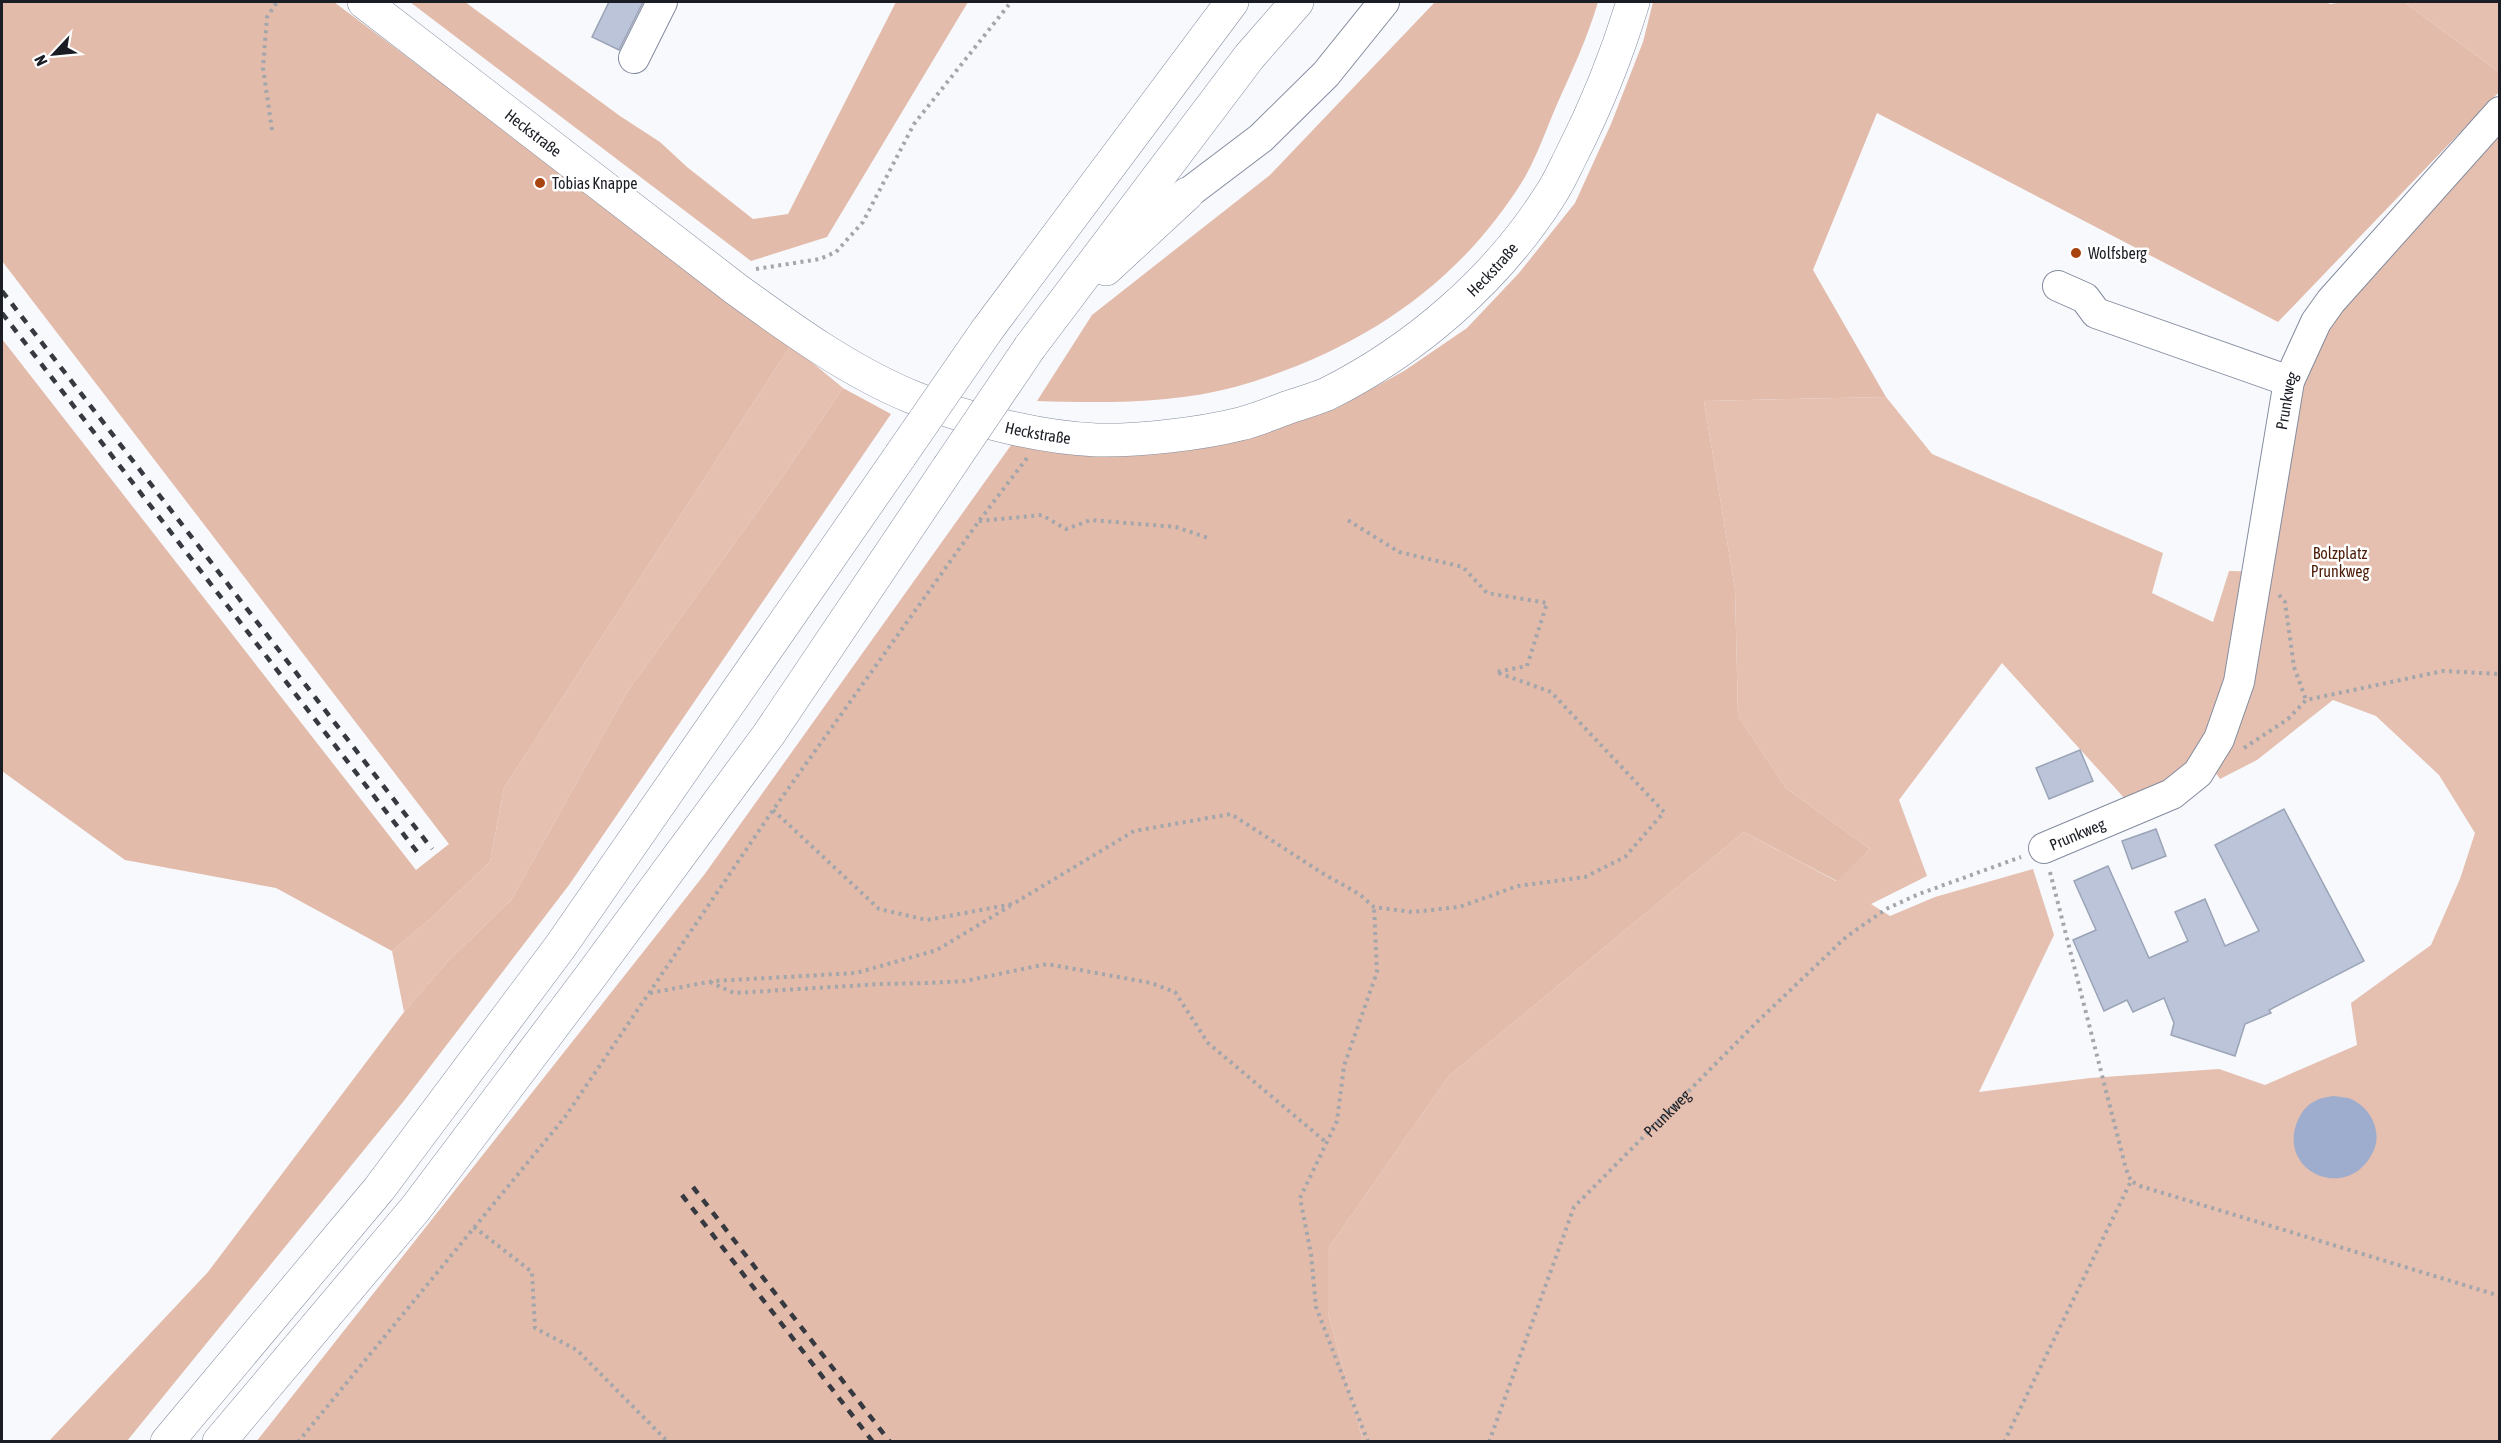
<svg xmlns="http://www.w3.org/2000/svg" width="2501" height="1443" viewBox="0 0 2501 1443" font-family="'Asap Condensed',sans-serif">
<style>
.green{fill:#e5bfaf;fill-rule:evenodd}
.forest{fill:#e2bbab}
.water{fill:#9eadcd}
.building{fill:#bbc4d8;stroke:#9ba4b7;stroke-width:1.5}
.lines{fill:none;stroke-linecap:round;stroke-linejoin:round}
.minor-casing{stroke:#838c9e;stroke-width:32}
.major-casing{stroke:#838c9e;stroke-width:34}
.highway-casing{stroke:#838c9e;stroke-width:34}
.path{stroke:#a3a6ab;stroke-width:4;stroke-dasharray:3 4.5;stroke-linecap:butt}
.minor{stroke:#fff;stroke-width:30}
.major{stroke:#fff;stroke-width:33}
.highway{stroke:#fff;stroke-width:33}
.rail{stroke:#363940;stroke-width:4.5;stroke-dasharray:8 8;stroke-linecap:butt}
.highway-bridge-casing{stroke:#838c9e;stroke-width:34;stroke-linecap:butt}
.highway-bridge{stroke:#fff;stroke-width:33}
.poi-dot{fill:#a8440f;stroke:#fff;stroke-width:2}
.labels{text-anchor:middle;stroke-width:5;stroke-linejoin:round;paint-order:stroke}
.street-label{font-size:16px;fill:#1a1d24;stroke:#fff}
.poi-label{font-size:16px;fill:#1a1d24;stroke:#fff;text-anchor:start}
.park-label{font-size:16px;fill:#4b1b05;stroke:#fff}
</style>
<rect width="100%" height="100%" fill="#f7f9fd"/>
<g class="green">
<polygon points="2404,2 2499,2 2499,72"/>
<path d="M2499,125V1441H1363L1328,1313V1249L1449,1076L1744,832L1836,881L1870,849L1786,788L1738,716L1735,589L1704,401L1886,397L1932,454L2163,553L2152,593L2213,622L2229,571L2273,572L2299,381L2339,308ZM2002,663L2126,800L2175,777L2199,750L2220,779L2257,760L2333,700L2376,716L2439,775L2475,833L2460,879L2431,945L2351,1003L2357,1045L2265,1085L2219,1069L2090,1078L1979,1092L2054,935L2033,869L1935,897L1890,916L1871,904L1927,876L1899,800Z"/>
<polygon points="791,345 843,388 780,480 627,692 511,900 448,961 404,1012 392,951 429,920 490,862 504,788"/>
</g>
<g class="forest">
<polygon points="2,2 334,2 791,345 504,788 490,862 429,920 392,951 276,888 125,860 2,771 2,339 416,870 449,844 2,261"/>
<polygon points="410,2 465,2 620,116 660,142 687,167 753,219 788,214 896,2 968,2 827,237 751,261"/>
<path d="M1435,2H1598C1588,36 1573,69 1558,102C1547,127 1538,154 1525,177C1458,287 1357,352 1235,387C1172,404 1102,403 1037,401L1092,315L1270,175Z"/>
<polygon points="1653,2 2326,2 2330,4 2344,2 2404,2 2499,72 2499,92 2278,322 1877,113 1813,270 1886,397 1704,401 1735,589 1738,716 1786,788 1870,849 1837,881 1744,832 1449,1076 1328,1249 1328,1313 1363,1441 256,1442 704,875 1014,441 1095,457 1182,450 1247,437 1335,409 1404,371 1467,328 1519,273 1575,203 1611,124 1643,42"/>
<polygon points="843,388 891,414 569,885 403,1102 127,1441 49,1441 208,1272 404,1012 448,961 511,900 627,692 780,480"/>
</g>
<path class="water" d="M2333,1096C2339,1097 2346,1097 2351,1099C2371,1108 2383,1132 2373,1152C2349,1202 2280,1174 2296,1125C2300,1114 2305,1106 2315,1101C2320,1098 2328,1097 2333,1096Z"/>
<g class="building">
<polygon points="609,2 643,2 619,50 592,37"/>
<polygon points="2080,750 2093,781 2049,799 2036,768"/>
<polygon points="2284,809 2364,961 2269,1010 2271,1013 2245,1024 2235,1056 2171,1035 2174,1023 2164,998 2133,1012 2127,1000 2104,1011 2073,940 2096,930 2074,881 2108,866 2149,958 2188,941 2175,912 2205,899 2225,946 2259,931 2215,845"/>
<polygon points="2156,829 2166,856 2132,869 2122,841"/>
</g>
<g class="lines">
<defs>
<g id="minor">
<polyline points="634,58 662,2"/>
<polyline points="1187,194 1261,138 1326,74 1384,2"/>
<polyline points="2058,286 2085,298 2096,313 2289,381"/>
<path id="s2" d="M2044,848L2172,794L2198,773L2219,739L2239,682L2289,381L2316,322L2331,301L2500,112"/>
</g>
<g id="major">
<path id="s3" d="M364,2L736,289C791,329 849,371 912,397C965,419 1040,438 1097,440C1138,441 1200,434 1240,424C1257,420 1273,413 1289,407C1302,403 1315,399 1327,394C1415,350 1496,280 1549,197C1558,184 1564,170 1571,156C1596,107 1617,55 1633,2"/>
</g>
<g id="highway">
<polyline points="1106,269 1187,194"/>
<polyline points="987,330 1232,2"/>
<polyline points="1030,347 1249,57 1297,2"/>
<polyline points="167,1442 379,1189 560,947 900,456"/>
<polyline points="219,1442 416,1208 590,977 769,734 948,468"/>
</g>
</defs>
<use href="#minor" class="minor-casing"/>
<use href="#major" class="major-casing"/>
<use href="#highway" class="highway-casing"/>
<g class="path">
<polyline points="272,130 263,68 267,17 277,2"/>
<polyline points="756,269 820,259 836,252 863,222 914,124 1011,2"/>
<polyline points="979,521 1042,515 1066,529 1091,520 1176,527 1211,539"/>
<polyline points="2279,595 2285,602 2294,667 2306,700"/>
<polyline points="2244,748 2288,719 2306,700 2443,671 2500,674"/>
<polyline points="773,810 879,909 927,920 1013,904 1134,831 1231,814 1322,873 1359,894 1374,907 1412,912 1459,907 1518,886 1585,877 1625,857 1664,812 1551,692 1496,672 1527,666 1547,603 1487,593 1463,567 1399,552 1346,519"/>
<polyline points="2050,872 2126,1169 2131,1181"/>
<polyline points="710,982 734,993 881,984 927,983 965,981 1047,964 1151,983 1175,992 1208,1043 1327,1143"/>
<polyline points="650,993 714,981 856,973 937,950 1010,906"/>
<polyline points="474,1227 532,1272 535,1328 577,1350 668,1442"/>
<polyline points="298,1442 565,1117 773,810 979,521 1027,458"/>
<polyline points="1368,1442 1316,1307 1311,1254 1300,1198 1337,1121 1344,1066 1377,972 1374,907"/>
<path id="s1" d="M1489,1442L1574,1207L1757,1022L1846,937L1886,909L1919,894L2021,857"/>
<polyline points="2004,1442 2131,1181 2140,1186 2500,1296"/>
</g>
<use href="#minor" class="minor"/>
<use href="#major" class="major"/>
<use href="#highway" class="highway"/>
<g class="rail">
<polyline points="2,291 432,849"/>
<polyline points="2,313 421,857"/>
<polyline points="693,1187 890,1442"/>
<polyline points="682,1195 873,1442"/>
</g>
<defs>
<g id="highway-bridge">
<polyline points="900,456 987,330"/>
<polyline points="948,468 1030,347"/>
</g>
</defs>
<use href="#highway-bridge" class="highway-bridge-casing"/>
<use href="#highway-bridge" class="highway-bridge"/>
</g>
<g class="poi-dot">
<circle cx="540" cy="183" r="6"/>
<circle cx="2076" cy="253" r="6"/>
</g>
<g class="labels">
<g class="street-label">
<text dy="6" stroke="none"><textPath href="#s3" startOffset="214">Heckstraße</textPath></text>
<text dy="6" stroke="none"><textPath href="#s3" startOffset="1312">Heckstraße</textPath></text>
<text dy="6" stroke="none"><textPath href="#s2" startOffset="558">Prunkweg</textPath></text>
<text dy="6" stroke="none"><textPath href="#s3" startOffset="808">Heckstraße</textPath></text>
<text dy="6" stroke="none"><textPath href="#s2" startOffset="36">Prunkweg</textPath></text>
<text dy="6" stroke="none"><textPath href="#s1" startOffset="382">Prunkweg</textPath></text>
</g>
<g class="poi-label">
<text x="552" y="189">Tobias Knappe</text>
<text x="2088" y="259">Wolfsberg</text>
</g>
<g class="park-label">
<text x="2340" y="559">Bolzplatz<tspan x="2340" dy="18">Prunkweg</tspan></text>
</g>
</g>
<rect width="2501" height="1443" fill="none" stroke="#1a1d24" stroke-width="6"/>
<g transform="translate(54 54) rotate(244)" stroke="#ffffff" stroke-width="4.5" paint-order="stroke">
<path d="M0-4.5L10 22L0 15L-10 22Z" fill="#1a1d24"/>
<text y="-9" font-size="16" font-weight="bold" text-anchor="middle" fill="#1a1d24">N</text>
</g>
</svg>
